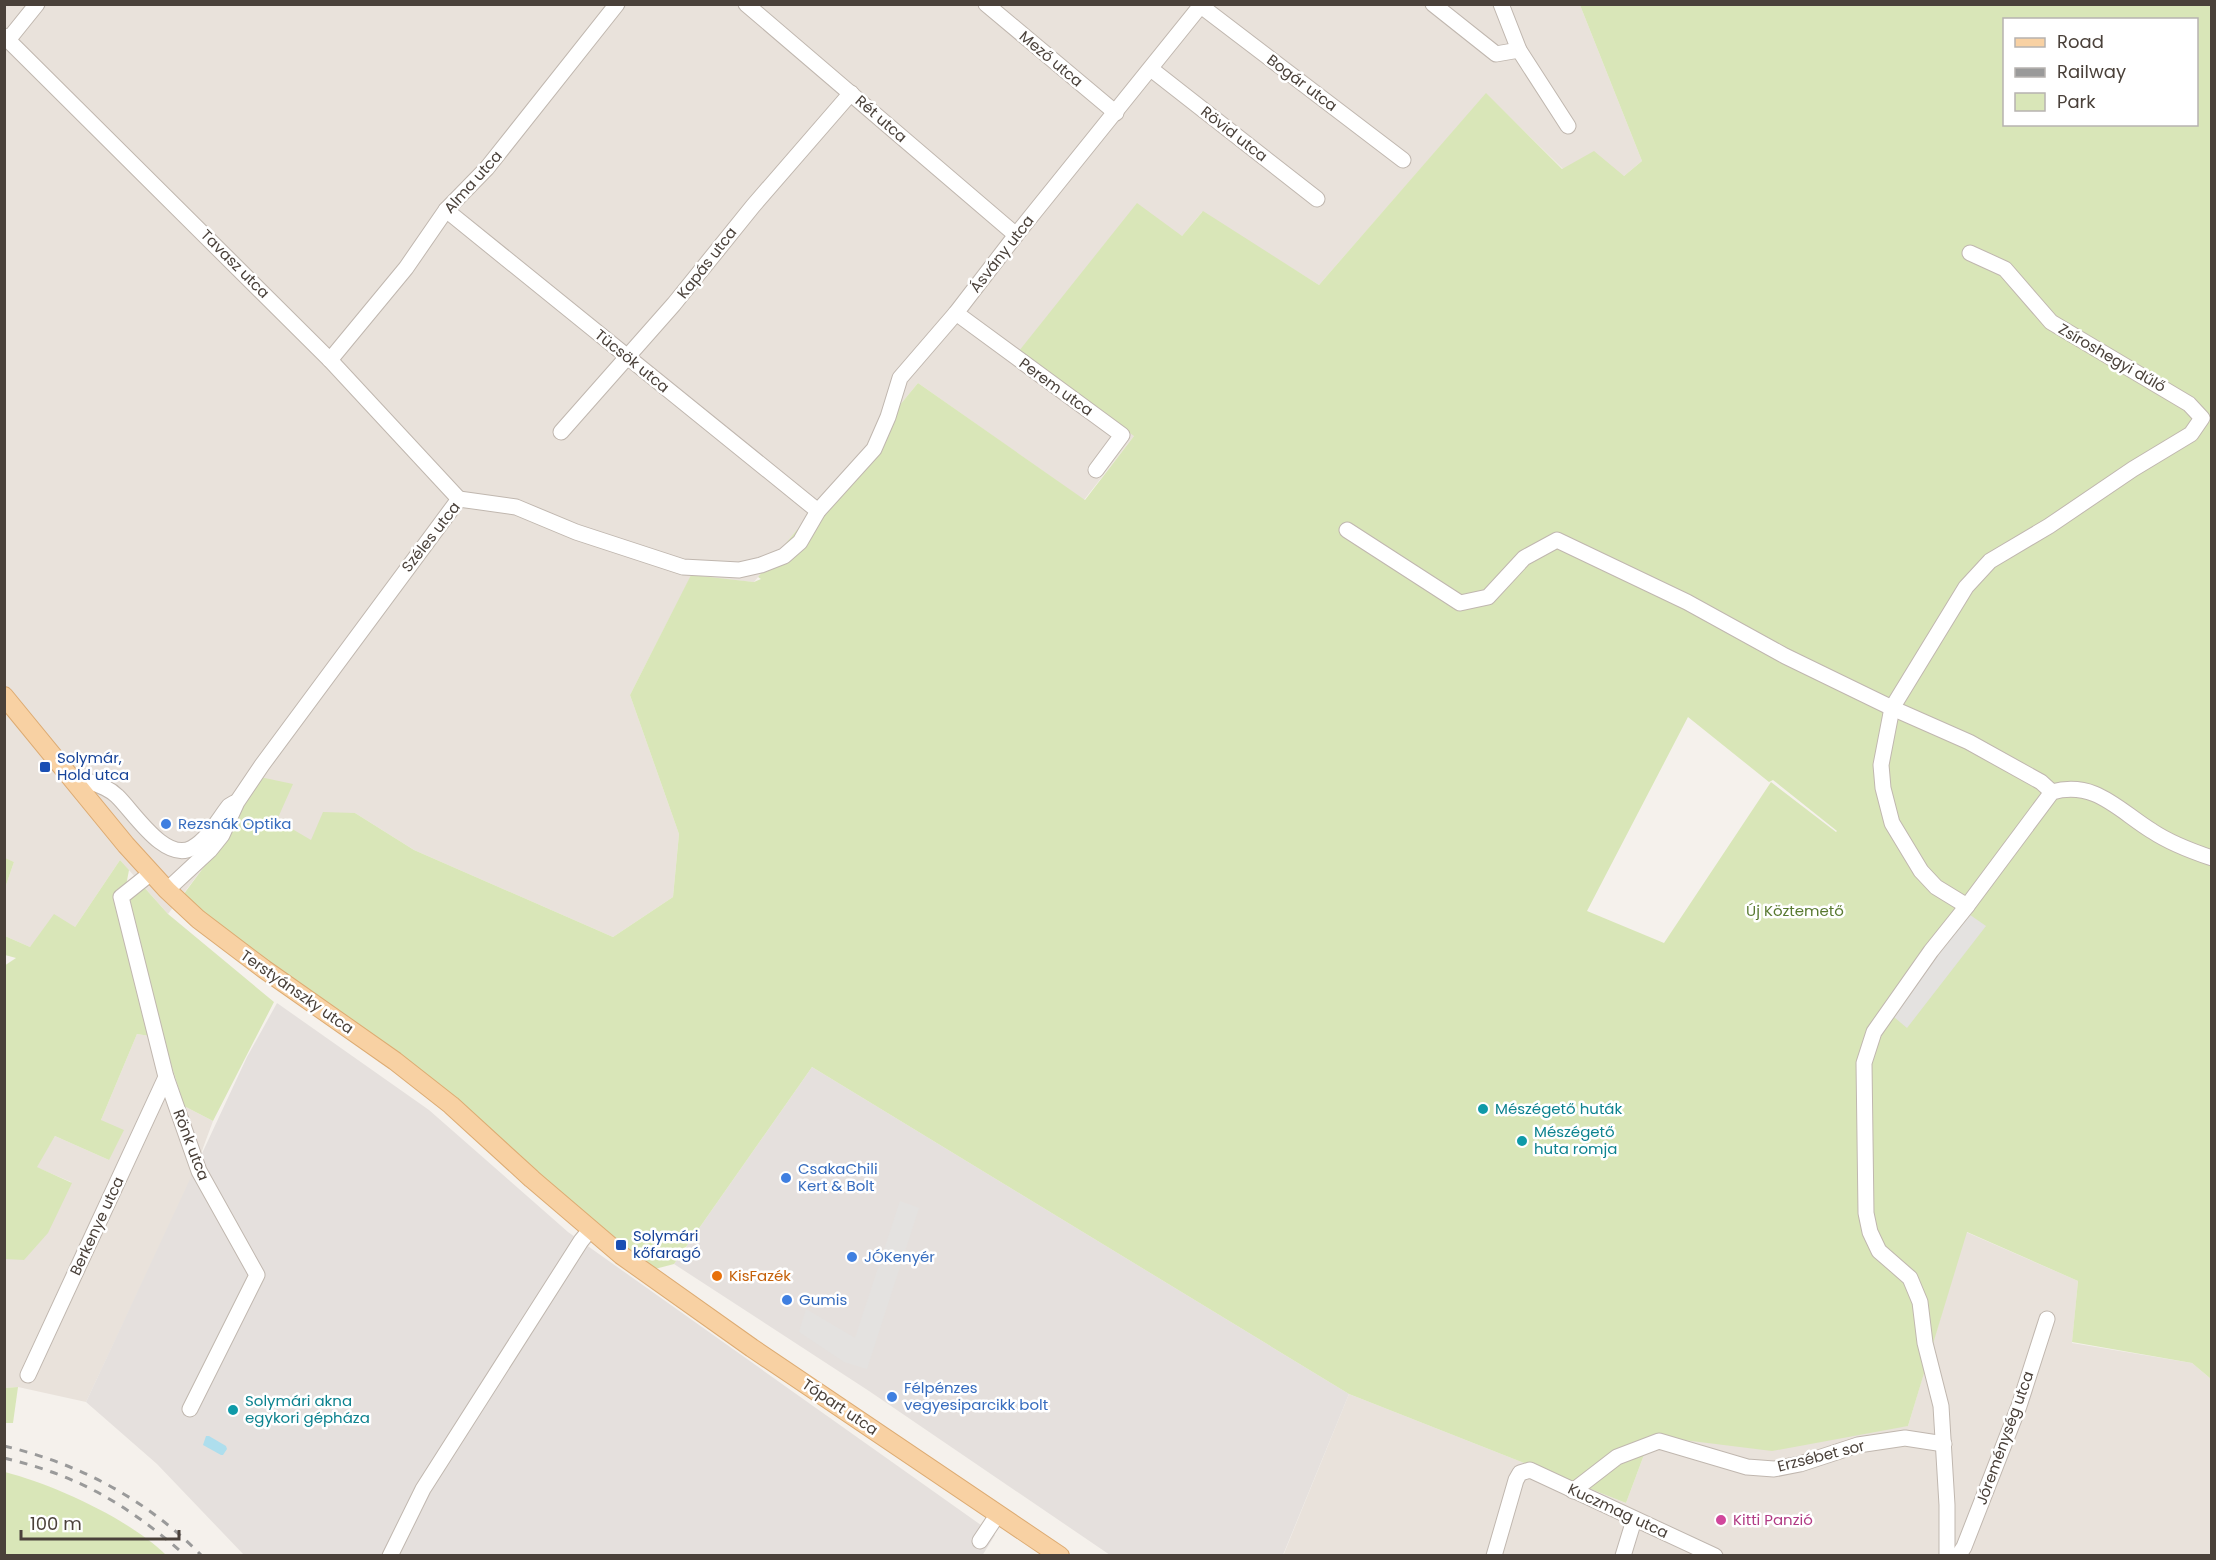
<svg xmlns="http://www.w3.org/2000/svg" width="2216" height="1560" viewBox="0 0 2216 1560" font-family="Poppins,sans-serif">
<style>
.residential{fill:#e9e2db}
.industrial{fill:#e5e0dd}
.green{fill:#d9e6b8;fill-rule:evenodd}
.parking{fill:#e4e2e0}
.water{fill:#aedeed}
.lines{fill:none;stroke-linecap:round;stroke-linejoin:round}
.minor-casing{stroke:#c0b7af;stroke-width:17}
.major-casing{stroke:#ddab72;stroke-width:20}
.minor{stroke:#fff;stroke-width:15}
.major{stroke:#f8d1a3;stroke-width:18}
.rail{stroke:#9a9a9a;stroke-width:3;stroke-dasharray:8 8;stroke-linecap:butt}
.transit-dot{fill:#1a4fb4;stroke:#fff;stroke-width:2}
.shop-dot{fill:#3f7fe0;stroke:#fff;stroke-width:2}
.culture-dot{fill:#0f9aa8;stroke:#fff;stroke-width:2}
.food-dot{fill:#e8710a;stroke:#fff;stroke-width:2}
.hotel-dot{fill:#d1479c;stroke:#fff;stroke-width:2}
.labels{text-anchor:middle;stroke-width:5;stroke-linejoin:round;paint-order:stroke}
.street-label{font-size:15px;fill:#4a413a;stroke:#fff}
.transit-label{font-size:15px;fill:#164399;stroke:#fff;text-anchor:start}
.shop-label{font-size:15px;fill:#366cbe;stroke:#fff;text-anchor:start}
.park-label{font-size:15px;fill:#587930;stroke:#fff}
.culture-label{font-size:15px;fill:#0d838f;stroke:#fff;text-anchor:start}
.food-label{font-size:15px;fill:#c56008;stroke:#fff;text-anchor:start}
.hotel-label{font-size:15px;fill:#b23c85;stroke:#fff;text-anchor:start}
</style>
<rect width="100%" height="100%" fill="#f5f1ec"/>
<g class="residential">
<polygon points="5,5 1580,5 1642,161 1624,176 1563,169 1486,94 1319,285 1202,212 1182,236 1134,436 1084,500 918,383 754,582 691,576 630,695 679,834 673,897 613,937 414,850 355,813 311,841 277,820 260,777 221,844 168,914 120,860 75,927 30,947 5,936 5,888 14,862 4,858"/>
<polygon points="137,1034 163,1038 184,1106 213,1121 193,1175 86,1402 18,1387 5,1388 5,1259 24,1259 71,1182 36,1167 55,1136 109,1160 101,1120"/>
<polygon points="1966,1232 2078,1281 2072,1343 2192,1363 2211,1379 2211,1555 1283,1556 1349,1394 1626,1503 1651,1436 1908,1426"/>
</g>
<g class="industrial">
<polygon points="277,1003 429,1110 568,1232 995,1535 982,1556 244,1555 157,1464 86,1402 247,1057"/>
<polygon points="812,1067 1349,1394 1283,1555 1110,1555 869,1391 674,1264"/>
</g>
<g class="green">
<path d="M1580,5H2211V1379L2192,1363L2072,1342L2078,1281L1967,1232L1908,1426L1772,1451L1651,1436L1626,1503L1349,1394L812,1067L674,1264L655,1269L289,980L180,899L224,840L260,777L293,784L277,820L311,840L323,812L355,813L414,850L613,937L673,897L679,834L630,695L691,575L754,582L761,579L758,577L918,383L1085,500L1134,436L1019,351L1137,203L1182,236L1203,211L1319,285L1486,93L1562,169L1594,151L1624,176L1642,161ZM2004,20H2196V124H2004ZM1688,717L1769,782L1773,780L1837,831L1836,832L1771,782L1664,943L1587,911Z"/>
<polygon points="5,858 14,862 5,888"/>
<polygon points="120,860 129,870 125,891 143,886 168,914 274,1002 213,1121 184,1106 163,1038 137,1034 101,1120 124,1130 109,1160 55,1136 37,1167 72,1183 48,1233 24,1260 5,1259 4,966 16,958 5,955 5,936 30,947 54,914 75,927"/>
<polygon points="18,1387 13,1423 5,1423 5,1388"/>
<path d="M5,1472C55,1485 129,1519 166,1555H5Z"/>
</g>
<g class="parking">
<polygon points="1963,910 1986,926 1907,1028 1888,1012"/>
<polygon points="900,1201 919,1208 867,1369 844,1362 799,1332 806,1309 855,1338"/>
</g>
<polygon class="water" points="206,1436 209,1436 226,1446 227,1449 223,1455 221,1455 203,1445"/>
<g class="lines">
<defs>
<g id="minor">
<polyline points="746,4 1016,235"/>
<polyline points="986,4 1116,113"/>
<polyline points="1433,4 1496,54 1519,50"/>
<polyline points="1501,4 1519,50 1568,126"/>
<polyline points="1201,6 1403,160"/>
<polyline points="4,36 330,360 459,499"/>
<polyline points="8,40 37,4"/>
<polyline points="1151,69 1317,199"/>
<polyline points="446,210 818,511"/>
<polyline points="956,313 1122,435 1096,470"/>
<polyline points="330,360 406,268 446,210 487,168 617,4"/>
<polyline points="561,432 674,304 753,206 851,93"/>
<polyline points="459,499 516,507 576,532 683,567 739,570 761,565 784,556 800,542 818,511 874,449 888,417 900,378 956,313 1016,235 1202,4"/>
<polyline points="1347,530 1460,603 1488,597 1524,558 1557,540 1687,602 1785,656 1892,708 1969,742 2041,782 2052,792"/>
<path d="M79,788L88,781C99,785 109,788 117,796C133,811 165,863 192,848C208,839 218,820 229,806L234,803"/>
<polyline points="151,873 121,897 166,1077 199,1171 257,1275 190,1409"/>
<polyline points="167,890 210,850 222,835 237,802 262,765 459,499"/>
<polyline points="1967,906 1936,887 1921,871 1892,823 1883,788 1881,765 1892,708 1966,587 1990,561 2049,526 2133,469 2191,434 2202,418 2189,404 2051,322 2005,269 1970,253"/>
<polyline points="28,1375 166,1077"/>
<polyline points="1573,1491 1617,1457 1659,1441 1747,1467 1774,1469 1800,1464 1858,1445 1905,1438 1944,1444"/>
<polyline points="980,1541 998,1514"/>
<polyline points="390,1556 423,1489 581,1241 590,1230"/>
<polyline points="1494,1556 1516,1480 1520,1473 1530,1470 1715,1556"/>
<polyline points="1623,1556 1634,1520"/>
<path d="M1947,1556V1505L1941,1406L1925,1343L1920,1302L1910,1278L1879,1251L1870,1232L1866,1213L1864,1063L1874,1032L1931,951L1967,906L2052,792C2095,780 2118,810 2152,831C2170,843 2191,851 2212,858"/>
<polyline points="1958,1556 1964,1547 2019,1406 2047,1319"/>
</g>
<polyline id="major" points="4,696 126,845 167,890 198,919 264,969 395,1061 451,1105 532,1179 621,1255 752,1348 1060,1556"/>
</defs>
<use href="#minor" class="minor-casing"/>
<use href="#major" class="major-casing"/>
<use href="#minor" class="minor"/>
<use href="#major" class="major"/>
<g class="rail">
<path d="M4,1446C81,1464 147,1500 202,1556"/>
<path d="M4,1458C80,1476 128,1505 186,1556"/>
</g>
</g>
<g class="transit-dot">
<rect x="39" y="761" width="12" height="12" rx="3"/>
<rect x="615" y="1239" width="12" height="12" rx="3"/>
</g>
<g class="shop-dot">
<circle cx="166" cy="824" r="6"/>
<circle cx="786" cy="1178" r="6"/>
<circle cx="852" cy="1257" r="6"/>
<circle cx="787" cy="1300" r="6"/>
<circle cx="892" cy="1397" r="6"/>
</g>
<g class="culture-dot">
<circle cx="1483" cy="1109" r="6"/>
<circle cx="1522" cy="1141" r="6"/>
<circle cx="233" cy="1410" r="6"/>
</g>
<circle class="food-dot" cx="717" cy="1276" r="6"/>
<circle class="hotel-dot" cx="1721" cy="1520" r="6"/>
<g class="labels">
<g class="street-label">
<text transform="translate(1051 59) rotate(40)" y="5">Mező utca</text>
<text transform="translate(1302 83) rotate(37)" y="5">Bogár utca</text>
<text transform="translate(881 119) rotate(41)" y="5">Rét utca</text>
<text transform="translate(1234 134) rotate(38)" y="5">Rövid utca</text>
<text transform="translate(473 182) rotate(-48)" y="5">Alma utca</text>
<text transform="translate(1002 254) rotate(-52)" y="5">Ásvány utca</text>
<text transform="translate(707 263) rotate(-52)" y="5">Kapás utca</text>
<text transform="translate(235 264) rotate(45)" y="5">Tavasz utca</text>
<text transform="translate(2112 358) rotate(30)" y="5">Zsíroshegyi dűlő</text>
<text transform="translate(632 361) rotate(39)" y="5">Tücsök utca</text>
<text transform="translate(1056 387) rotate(36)" y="5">Perem utca</text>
<text transform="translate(431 537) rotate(-52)" y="5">Széles utca</text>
<text transform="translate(297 992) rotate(35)" y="5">Terstyánszky utca</text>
<text transform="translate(191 1145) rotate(69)" y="5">Rönk utca</text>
<text transform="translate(97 1226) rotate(-65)" y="5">Berkenye utca</text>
<text transform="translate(840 1407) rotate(34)" y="5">Tópart utca</text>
<text transform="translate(2005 1438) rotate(-70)" y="5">Jóreménység utca</text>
<text transform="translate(1821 1456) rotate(-14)" y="5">Erzsébet sor</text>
<text transform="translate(1618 1511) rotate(25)" y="5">Kuczmag utca</text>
</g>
<g class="transit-label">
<text x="57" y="763">Solymár,<tspan x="57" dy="17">Hold utca</tspan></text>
<text x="633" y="1241">Solymári<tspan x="633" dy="17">kőfaragó</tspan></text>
</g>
<g class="shop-label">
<text x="178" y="829">Rezsnák Optika</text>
<text x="798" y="1174">CsakaChili<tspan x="798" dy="17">Kert &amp; Bolt</tspan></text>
<text x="864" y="1262">JÓKenyér</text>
<text x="799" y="1305">Gumis</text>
<text x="904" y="1393">Félpénzes<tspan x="904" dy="17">vegyesiparcikk bolt</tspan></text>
</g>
<g class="park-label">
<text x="1795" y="916">Új Köztemető</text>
</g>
<g class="culture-label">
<text x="1495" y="1114">Mészégető huták</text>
<text x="1534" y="1137">Mészégető<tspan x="1534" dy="17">huta romja</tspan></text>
<text x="245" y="1406">Solymári akna<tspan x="245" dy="17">egykori gépháza</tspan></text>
</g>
<g class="food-label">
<text x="729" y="1281">KisFazék</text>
</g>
<g class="hotel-label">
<text x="1733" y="1525">Kitti Panzió</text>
</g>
</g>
<rect width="2216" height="1560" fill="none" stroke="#4a413a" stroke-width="12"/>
<rect x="2003" y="18" width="195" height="108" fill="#ffffff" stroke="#b7b3b0" stroke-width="1.5"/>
<rect x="2015" y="38" width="30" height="9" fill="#f8d1a3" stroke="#b7b3b0" stroke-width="1.5"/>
<text x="2057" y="48" font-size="18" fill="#4a413a">Road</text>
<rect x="2015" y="68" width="30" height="9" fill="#9a9a9a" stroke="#b7b3b0" stroke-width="1.5"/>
<text x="2057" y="78" font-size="18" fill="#4a413a">Railway</text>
<rect x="2015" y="93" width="30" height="18" fill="#d9e6b8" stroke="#b7b3b0" stroke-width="1.5"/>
<text x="2057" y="108" font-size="18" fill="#4a413a">Park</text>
<path d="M21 1530v9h158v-9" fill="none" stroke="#4a413a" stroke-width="3"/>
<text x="30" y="1530" font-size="18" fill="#4a413a" stroke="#ffffff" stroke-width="4.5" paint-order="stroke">100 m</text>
</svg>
